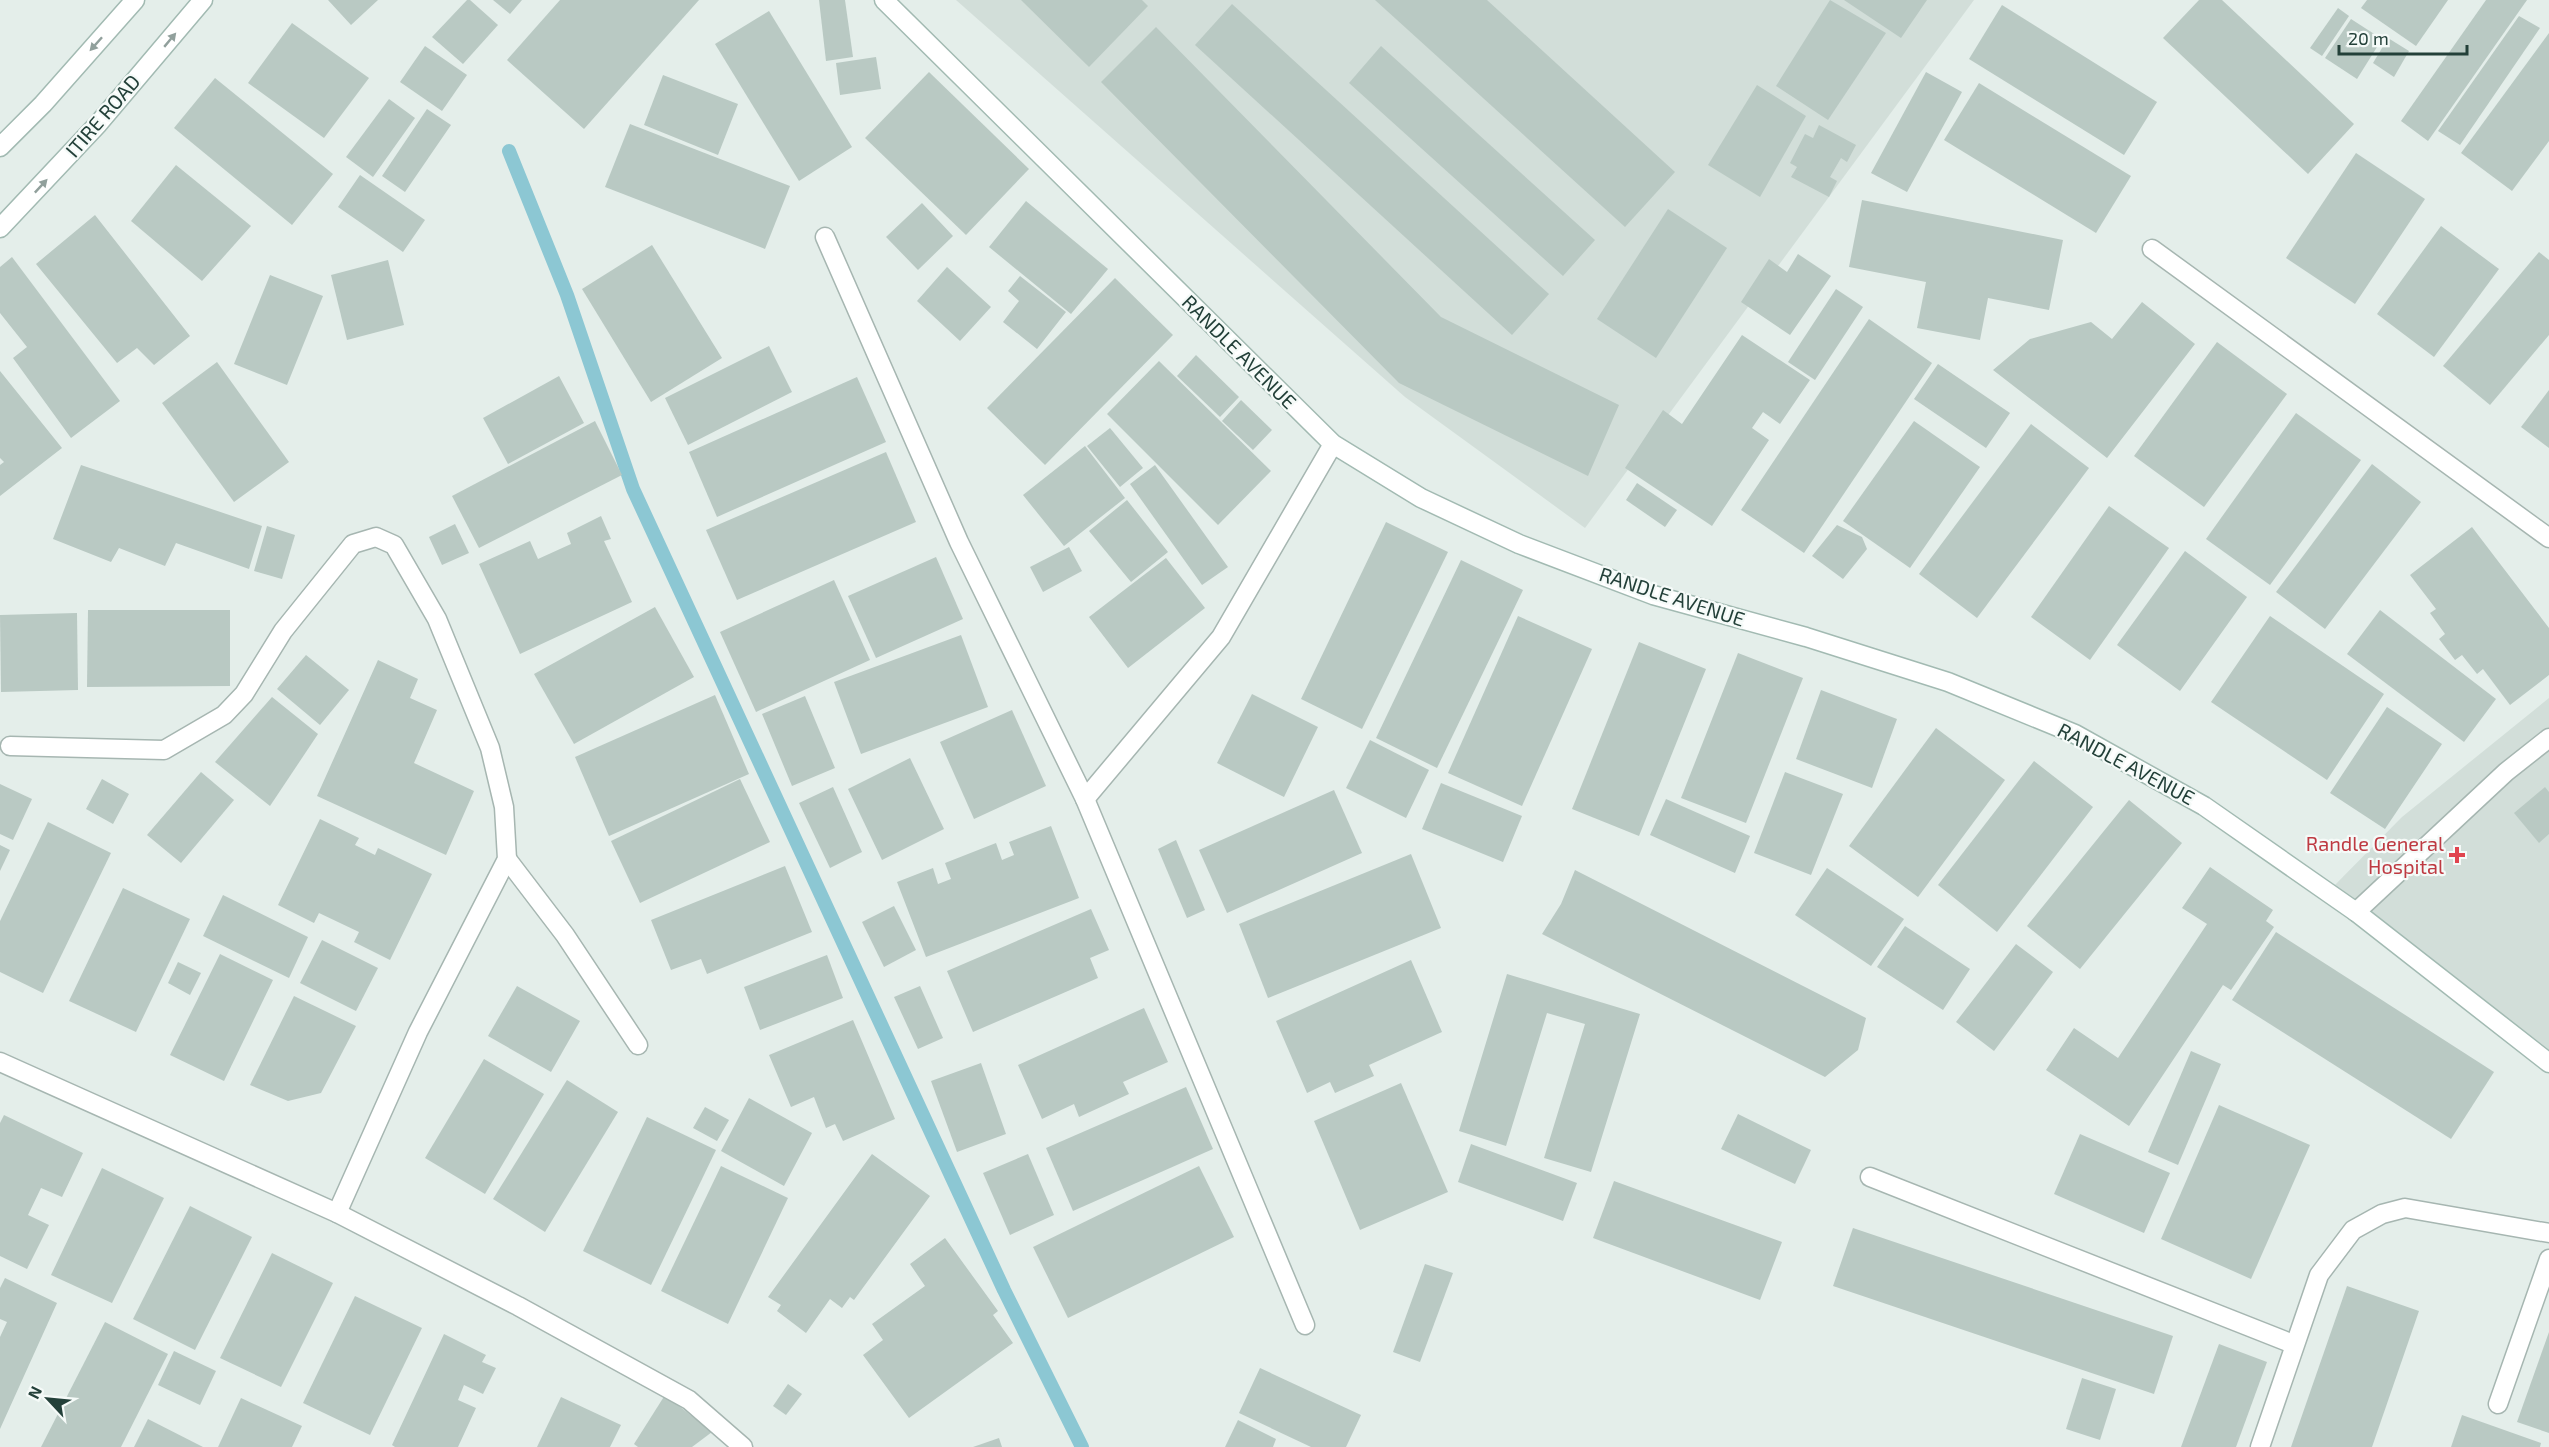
<svg xmlns="http://www.w3.org/2000/svg" width="2549" height="1447" viewBox="0 0 2549 1447" font-family="'Exo 2',sans-serif">
<style>
.built{fill:#d2ded9}
.lines{fill:none;stroke-linecap:round;stroke-linejoin:round}
.stream{stroke:#8cc7d3;stroke-width:14}
.building{fill:#b9c9c3}
.lane-casing{stroke:#a6b6b1;stroke-width:21}
.street-casing{stroke:#a6b6b1;stroke-width:21}
.secondary-casing{stroke:#a2bab2;stroke-width:21}
.lane{stroke:#fff;stroke-width:18}
.street{stroke:#fff;stroke-width:18}
.secondary{stroke:#fff;stroke-width:18}
.oneway{fill:#91a09c}
.health-dot{fill:#e0444e;stroke:#f5faf8;stroke-width:2}
.labels{text-anchor:middle;stroke-width:4.5;stroke-linejoin:round;paint-order:stroke}
.street-label{font-size:20px;fill:#234039;stroke:#f5faf8}
.health-label{font-size:20px;fill:#be3a42;stroke:#f5faf8;text-anchor:end}
</style>
<rect width="100%" height="100%" fill="#e4eeea"/>
<g class="built">
<polygon points="956,0 1974,0 1585,528 1405,397"/>
<polygon points="2549,698 2549,1057 2327,893 2402,817"/>
</g>
<g class="lines">
<polyline class="stream" points="509,151 567,295 633,489 1004,1290 1082,1447"/>
</g>
<g class="building">
<polygon points="328,0 378,0 351,25"/>
<polygon points="467,0 470,0 498,25 463,64 432,37"/>
<polygon points="493,0 522,0 510,14"/>
<polygon points="560,0 699,0 584,129 507,60"/>
<polygon points="819,0 845,0 853,57 826,61"/>
<polygon points="1021,0 1142,0 1148,6 1089,67"/>
<polygon points="1375,0 1487,0 1675,172 1625,227"/>
<polygon points="1830,0 1886,33 1828,120 1776,86"/>
<polygon points="1844,0 1927,0 1901,38"/>
<polygon points="2199,0 2222,0 2354,124 2308,174 2163,38"/>
<polygon points="2367,0 2448,0 2416,46 2361,8"/>
<polygon points="2486,0 2527,0 2428,141 2401,121"/>
<polygon points="1232,4 1549,294 1512,335 1195,45"/>
<polygon points="2002,5 2157,102 2124,155 1969,59"/>
<polygon points="2338,8 2349,16 2322,56 2310,48"/>
<polygon points="769,11 852,147 799,181 715,44"/>
<polygon points="2519,16 2540,28 2460,145 2438,131"/>
<polygon points="2351,19 2382,39 2357,79 2325,58"/>
<polygon points="292,23 369,78 324,138 248,83"/>
<polygon points="1156,27 1441,317 1619,405 1588,476 1399,383 1101,82"/>
<polygon points="2549,33 2549,141 2512,191 2461,153"/>
<polygon points="2388,38 2409,51 2394,77 2373,63"/>
<polygon points="425,46 467,75 442,111 400,82"/>
<polygon points="1381,46 1595,240 1563,276 1349,83"/>
<polygon points="876,57 881,89 840,95 836,63"/>
<polygon points="929,72 1029,169 966,235 865,138"/>
<polygon points="1926,72 1962,92 1907,192 1871,173"/>
<polygon points="663,75 738,104 718,155 644,125"/>
<polygon points="215,78 333,174 292,225 174,128"/>
<polygon points="1979,83 2131,176 2096,233 1944,140"/>
<polygon points="1757,85 1806,116 1760,197 1708,165"/>
<polygon points="389,99 415,118 373,177 346,157"/>
<polygon points="427,109 451,125 405,192 382,176"/>
<polygon points="630,124 790,186 765,249 605,187"/>
<polygon points="1819,125 1856,145 1847,162 1841,158 1830,177 1837,181 1829,197 1791,177 1797,167 1790,163 1805,134 1813,138"/>
<polygon points="2356,153 2425,199 2355,304 2286,258"/>
<polygon points="176,165 251,226 202,281 131,221"/>
<polygon points="360,175 425,220 403,252 338,207"/>
<polygon points="1862,200 2063,240 2049,310 1988,298 1980,340 1917,328 1926,282 1849,267"/>
<polygon points="1026,201 1108,269 1071,314 989,247"/>
<polygon points="922,203 953,236 918,270 886,237"/>
<polygon points="1668,209 1727,248 1656,358 1597,319"/>
<polygon points="95,215 190,336 154,365 137,348 117,363 36,264"/>
<polygon points="2441,226 2499,269 2434,357 2377,314"/>
<polygon points="652,245 722,358 651,402 582,289"/>
<polygon points="2539,252 2549,260 2549,335 2490,405 2443,366"/>
<polygon points="1798,254 1831,276 1790,335 1741,302 1769,259 1787,272"/>
<polygon points="12,257 120,401 71,438 13,358 27,347 0,313 0,267"/>
<polygon points="388,260 404,325 347,340 331,275"/>
<polygon points="947,267 991,307 960,341 917,301"/>
<polygon points="270,275 323,296 287,385 234,364"/>
<polygon points="1020,276 1066,312 1037,349 1003,322 1019,301 1008,291"/>
<polygon points="1115,278 1173,335 1045,465 987,408"/>
<polygon points="1836,289 1863,307 1815,380 1788,362"/>
<polygon points="2142,302 2195,344 2107,458 1993,370 2030,339 2091,322 2112,339"/>
<polygon points="1869,319 1932,363 1804,553 1741,510"/>
<polygon points="1742,335 1810,380 1780,424 1763,412 1752,428 1769,440 1712,526 1625,468 1663,410 1682,424"/>
<polygon points="2217,342 2287,394 2204,507 2134,456"/>
<polygon points="769,346 792,392 688,445 665,398"/>
<polygon points="1196,355 1239,397 1220,417 1177,376"/>
<polygon points="1159,361 1271,471 1218,525 1107,414"/>
<polygon points="217,362 289,462 234,502 162,403"/>
<polygon points="1938,364 2010,413 1986,448 1914,399"/>
<polygon points="0,371 62,448 0,496 0,465 4,462 0,458"/>
<polygon points="559,376 584,423 508,464 483,418"/>
<polygon points="857,377 886,442 717,517 689,452"/>
<polygon points="2549,390 2549,448 2521,427"/>
<polygon points="1241,400 1272,430 1253,450 1222,421"/>
<polygon points="2296,413 2361,460 2270,585 2206,539"/>
<polygon points="595,421 622,475 479,548 452,496"/>
<polygon points="1914,421 1980,467 1910,568 1843,521"/>
<polygon points="2031,424 2089,468 1977,618 1919,574"/>
<polygon points="1110,428 1143,468 1120,487 1087,446"/>
<polygon points="1085,446 1125,498 1064,546 1023,495"/>
<polygon points="886,452 916,522 737,600 706,530"/>
<polygon points="2372,464 2421,502 2325,629 2276,592"/>
<polygon points="81,465 262,526 249,569 176,543 165,566 119,548 111,562 53,539"/>
<polygon points="1155,465 1228,567 1202,585 1130,484"/>
<polygon points="1637,483 1677,510 1665,527 1626,500"/>
<polygon points="1127,500 1168,552 1131,582 1089,531"/>
<polygon points="2109,506 2169,548 2090,660 2031,617"/>
<polygon points="601,516 611,539 604,541 632,602 520,654 479,564 530,541 538,559 571,544 567,533"/>
<polygon points="1386,522 1448,552 1362,729 1301,699"/>
<polygon points="455,524 469,553 442,565 429,537"/>
<polygon points="1837,525 1862,537 1867,549 1843,579 1812,556"/>
<polygon points="267,526 295,535 282,579 254,571"/>
<polygon points="2472,527 2549,628 2549,675 2510,705 2483,669 2477,674 2462,655 2455,660 2439,639 2445,634 2430,613 2436,609 2410,575"/>
<polygon points="1069,547 1082,571 1043,592 1030,567"/>
<polygon points="2185,551 2247,597 2180,691 2117,645"/>
<polygon points="936,557 963,619 876,658 848,596"/>
<polygon points="1166,558 1205,608 1128,668 1089,617"/>
<polygon points="1461,560 1523,590 1437,768 1376,738"/>
<polygon points="834,580 870,660 756,712 720,632"/>
<polygon points="655,607 694,677 574,744 534,674"/>
<polygon points="88,610 230,610 230,686 87,687"/>
<polygon points="2380,610 2496,699 2464,742 2347,654"/>
<polygon points="77,613 78,690 1,692 0,615"/>
<polygon points="1518,616 1592,649 1522,806 1448,773"/>
<polygon points="2270,616 2384,694 2327,780 2211,702"/>
<polygon points="961,635 988,707 861,754 834,682"/>
<polygon points="1639,642 1706,669 1639,836 1572,809"/>
<polygon points="1738,653 1803,678 1746,823 1681,798"/>
<polygon points="306,655 349,690 320,725 277,689"/>
<polygon points="378,660 418,679 410,698 437,710 414,763 474,791 446,855 317,796"/>
<polygon points="1821,690 1897,719 1872,788 1796,759"/>
<polygon points="1252,694 1318,727 1284,797 1217,763"/>
<polygon points="715,695 749,774 609,836 575,757"/>
<polygon points="805,696 835,768 792,786 762,714"/>
<polygon points="272,697 318,734 270,806 215,762"/>
<polygon points="2387,707 2442,744 2385,829 2330,793"/>
<polygon points="1012,710 1046,786 974,819 940,742"/>
<polygon points="1936,728 2005,780 1918,897 1849,846"/>
<polygon points="1370,740 1429,770 1406,818 1346,788"/>
<polygon points="910,758 944,829 882,860 848,789"/>
<polygon points="2034,761 2093,807 1997,932 1938,885"/>
<polygon points="201,772 234,800 181,863 147,835"/>
<polygon points="1785,772 1843,794 1811,875 1754,853"/>
<polygon points="102,779 129,794 113,824 86,809"/>
<polygon points="740,779 770,842 640,903 611,841"/>
<polygon points="1441,783 1522,816 1503,862 1422,829"/>
<polygon points="0,784 32,799 13,840 0,834"/>
<polygon points="833,787 862,852 830,868 799,803"/>
<polygon points="2545,787 2549,792 2549,834 2539,843 2514,813"/>
<polygon points="1334,790 1362,853 1227,913 1199,850"/>
<polygon points="1666,799 1750,836 1735,873 1650,835"/>
<polygon points="2129,800 2182,843 2080,969 2027,926"/>
<polygon points="320,819 359,838 355,845 375,855 378,848 432,874 390,960 354,942 359,932 319,913 314,923 278,905"/>
<polygon points="48,822 111,853 43,993 0,972 0,921"/>
<polygon points="1051,826 1079,898 926,957 897,882 933,868 938,884 951,879 945,863 996,843 1002,860 1014,855 1009,842"/>
<polygon points="1176,840 1205,910 1187,918 1158,849"/>
<polygon points="0,845 10,850 0,871"/>
<polygon points="1411,854 1441,928 1268,998 1239,924"/>
<polygon points="785,866 812,932 707,974 701,959 671,970 651,920"/>
<polygon points="2210,867 2273,910 2266,921 2274,927 2231,990 2223,985 2129,1126 2046,1070 2074,1028 2118,1058 2207,924 2182,908"/>
<polygon points="1827,868 1904,919 1871,966 1795,915"/>
<polygon points="1575,870 1866,1018 1858,1050 1825,1077 1542,934 1561,904"/>
<polygon points="123,888 190,919 136,1032 69,1001"/>
<polygon points="223,895 308,937 289,978 203,936"/>
<polygon points="894,906 916,950 884,967 862,922"/>
<polygon points="1091,909 1109,950 1090,958 1098,978 973,1032 947,971"/>
<polygon points="1905,926 1970,969 1943,1010 1877,967"/>
<polygon points="2276,932 2494,1072 2451,1139 2232,1000"/>
<polygon points="322,940 378,968 356,1011 300,983"/>
<polygon points="2016,944 2053,972 1994,1051 1956,1022"/>
<polygon points="220,954 273,980 224,1081 170,1055"/>
<polygon points="827,955 843,998 760,1030 744,987"/>
<polygon points="1411,960 1442,1032 1369,1065 1374,1076 1335,1093 1330,1082 1307,1093 1276,1021"/>
<polygon points="178,962 201,973 190,995 168,983"/>
<polygon points="1507,974 1640,1014 1591,1172 1544,1158 1585,1024 1547,1013 1506,1146 1459,1131"/>
<polygon points="517,986 580,1021 551,1072 488,1036"/>
<polygon points="920,986 943,1038 918,1049 894,997"/>
<polygon points="294,996 356,1026 321,1093 288,1101 250,1085"/>
<polygon points="1144,1008 1168,1062 1123,1082 1129,1094 1079,1117 1074,1104 1042,1119 1018,1065"/>
<polygon points="853,1020 895,1119 843,1141 835,1124 826,1128 814,1097 791,1107 769,1055"/>
<polygon points="2191,1051 2221,1064 2178,1165 2148,1152"/>
<polygon points="484,1059 544,1094 485,1194 425,1158"/>
<polygon points="981,1063 1006,1134 957,1152 931,1081"/>
<polygon points="567,1080 618,1112 545,1232 493,1199"/>
<polygon points="1401,1083 1448,1192 1360,1230 1314,1121"/>
<polygon points="1186,1087 1213,1149 1073,1211 1046,1148"/>
<polygon points="749,1098 812,1133 784,1186 721,1151"/>
<polygon points="2219,1105 2310,1145 2251,1279 2161,1239"/>
<polygon points="705,1107 729,1120 717,1141 693,1128"/>
<polygon points="1738,1114 1811,1150 1795,1184 1721,1149"/>
<polygon points="4,1115 83,1153 62,1197 41,1188 28,1215 49,1225 27,1269 0,1256 0,1123"/>
<polygon points="647,1117 716,1150 651,1285 583,1251"/>
<polygon points="2080,1134 2170,1173 2144,1233 2054,1194"/>
<polygon points="1471,1144 1577,1183 1563,1221 1458,1182"/>
<polygon points="872,1154 930,1196 854,1300 850,1297 842,1308 830,1299 806,1333 777,1311 781,1305 768,1297"/>
<polygon points="1028,1154 1054,1215 1010,1235 983,1173"/>
<polygon points="721,1166 788,1198 728,1324 661,1291"/>
<polygon points="1199,1166 1234,1237 1068,1318 1033,1247"/>
<polygon points="102,1168 164,1198 112,1303 51,1275"/>
<polygon points="1614,1181 1782,1242 1760,1300 1593,1238"/>
<polygon points="190,1206 252,1237 195,1350 133,1319"/>
<polygon points="1853,1228 2173,1336 2154,1394 1833,1286"/>
<polygon points="945,1238 998,1311 993,1315 1013,1343 909,1418 863,1355 883,1340 872,1324 925,1286 910,1264"/>
<polygon points="272,1253 333,1283 281,1387 220,1358"/>
<polygon points="1425,1264 1453,1273 1420,1362 1393,1352"/>
<polygon points="5,1278 57,1303 0,1429 0,1337 7,1322 0,1319 0,1288"/>
<polygon points="2347,1286 2419,1311 2372,1447 2291,1447"/>
<polygon points="355,1296 422,1328 370,1435 303,1403"/>
<polygon points="105,1322 168,1354 121,1447 41,1447"/>
<polygon points="2549,1332 2549,1433 2517,1422"/>
<polygon points="444,1334 486,1355 482,1362 496,1368 483,1394 464,1385 458,1400 476,1408 458,1447 395,1447 392,1445"/>
<polygon points="2219,1344 2267,1362 2236,1447 2181,1447"/>
<polygon points="174,1351 216,1371 200,1405 158,1385"/>
<polygon points="1260,1368 1361,1415 1346,1447 1311,1447 1239,1413"/>
<polygon points="2082,1378 2116,1389 2100,1440 2066,1429"/>
<polygon points="788,1384 802,1394 786,1415 773,1406"/>
<polygon points="665,1395 712,1432 692,1447 638,1447 634,1444"/>
<polygon points="561,1397 621,1425 610,1447 537,1447"/>
<polygon points="241,1398 302,1426 292,1447 218,1447"/>
<polygon points="2462,1415 2541,1443 2540,1447 2451,1447"/>
<polygon points="148,1419 203,1447 134,1447"/>
<polygon points="1238,1420 1276,1439 1273,1447 1225,1447"/>
<polygon points="999,1438 1002,1447 973,1447"/>
</g>
<g class="lines">
<defs>
<g id="lane">
<polyline points="1870,1177 2293,1344"/>
<polyline points="2498,1404 2549,1259"/>
<polyline points="2260,1447 2319,1275 2353,1230 2382,1214 2405,1208 2549,1233"/>
</g>
<g id="street">
<polyline points="825,237 959,542 1085,799 1305,1325"/>
<polyline points="2152,249 2549,538"/>
<polyline points="10,746 164,750 224,715 244,694 283,631 353,544 376,537 394,545 437,619 490,748 504,807 507,859 418,1032 337,1213"/>
<polyline points="1085,799 1221,637 1333,444"/>
<polyline points="507,859 565,935 638,1045"/>
<polyline points="2356,912 2506,772 2549,738"/>
<polyline points="0,1062 337,1213 518,1306 689,1400 743,1447"/>
</g>
<g id="secondary">
<polyline points="884,0 1333,444 1421,498 1519,544 1653,595 1806,637 1948,682 2075,734 2204,806 2356,912 2549,1063"/>
<polyline points="0,147 43,104 135,0"/>
<polyline points="0,228 98,124 203,0"/>
</g>
</defs>
<use href="#lane" class="lane-casing"/>
<use href="#street" class="street-casing"/>
<use href="#secondary" class="secondary-casing"/>
<use href="#lane" class="lane"/>
<use href="#street" class="street"/>
<use href="#secondary" class="secondary"/>
</g>
<defs><path id="oneway-solid" d="M-6-.8H1V-3.2L6.5 0L1 3.2V.8H-6Z" transform="scale(1.5)"/></defs>
<g class="oneway">
<use href="#oneway-solid" transform="translate(170 40) rotate(-50)"/>
<use href="#oneway-solid" transform="translate(96 44) rotate(132)"/>
<use href="#oneway-solid" transform="translate(41 186) rotate(-47)"/>
</g>
<path class="health-dot" d="M2454 846h6v6h6v6h-6v6h-6v-6h-6v-6h6z"/>
<g class="labels">
<g class="street-label">
<text transform="translate(103 116) rotate(-49)" y="7">ITIRE ROAD</text>
<text transform="translate(1239 352) rotate(45)" y="7">RANDLE AVENUE</text>
<text transform="translate(1672 597) rotate(18)" y="7">RANDLE AVENUE</text>
<text transform="translate(2126 764) rotate(28)" y="7">RANDLE AVENUE</text>
</g>
<g class="health-label">
<text x="2444" y="851">Randle General<tspan x="2444" dy="23">Hospital</tspan></text>
</g>
</g>
<g transform="translate(48 1399) rotate(296)" stroke="#f5faf8" stroke-width="4.5" paint-order="stroke">
<path d="M0-4.5L10 22L0 15L-10 22Z" fill="#234039"/>
<text y="-9" font-size="16" font-weight="bold" text-anchor="middle" fill="#234039">N</text>
</g>
<path d="M2339 45v9h128v-9" fill="none" stroke="#234039" stroke-width="3"/>
<text x="2348" y="45" font-size="18" fill="#234039" stroke="#f5faf8" stroke-width="4.5" paint-order="stroke">20 m</text>
</svg>
